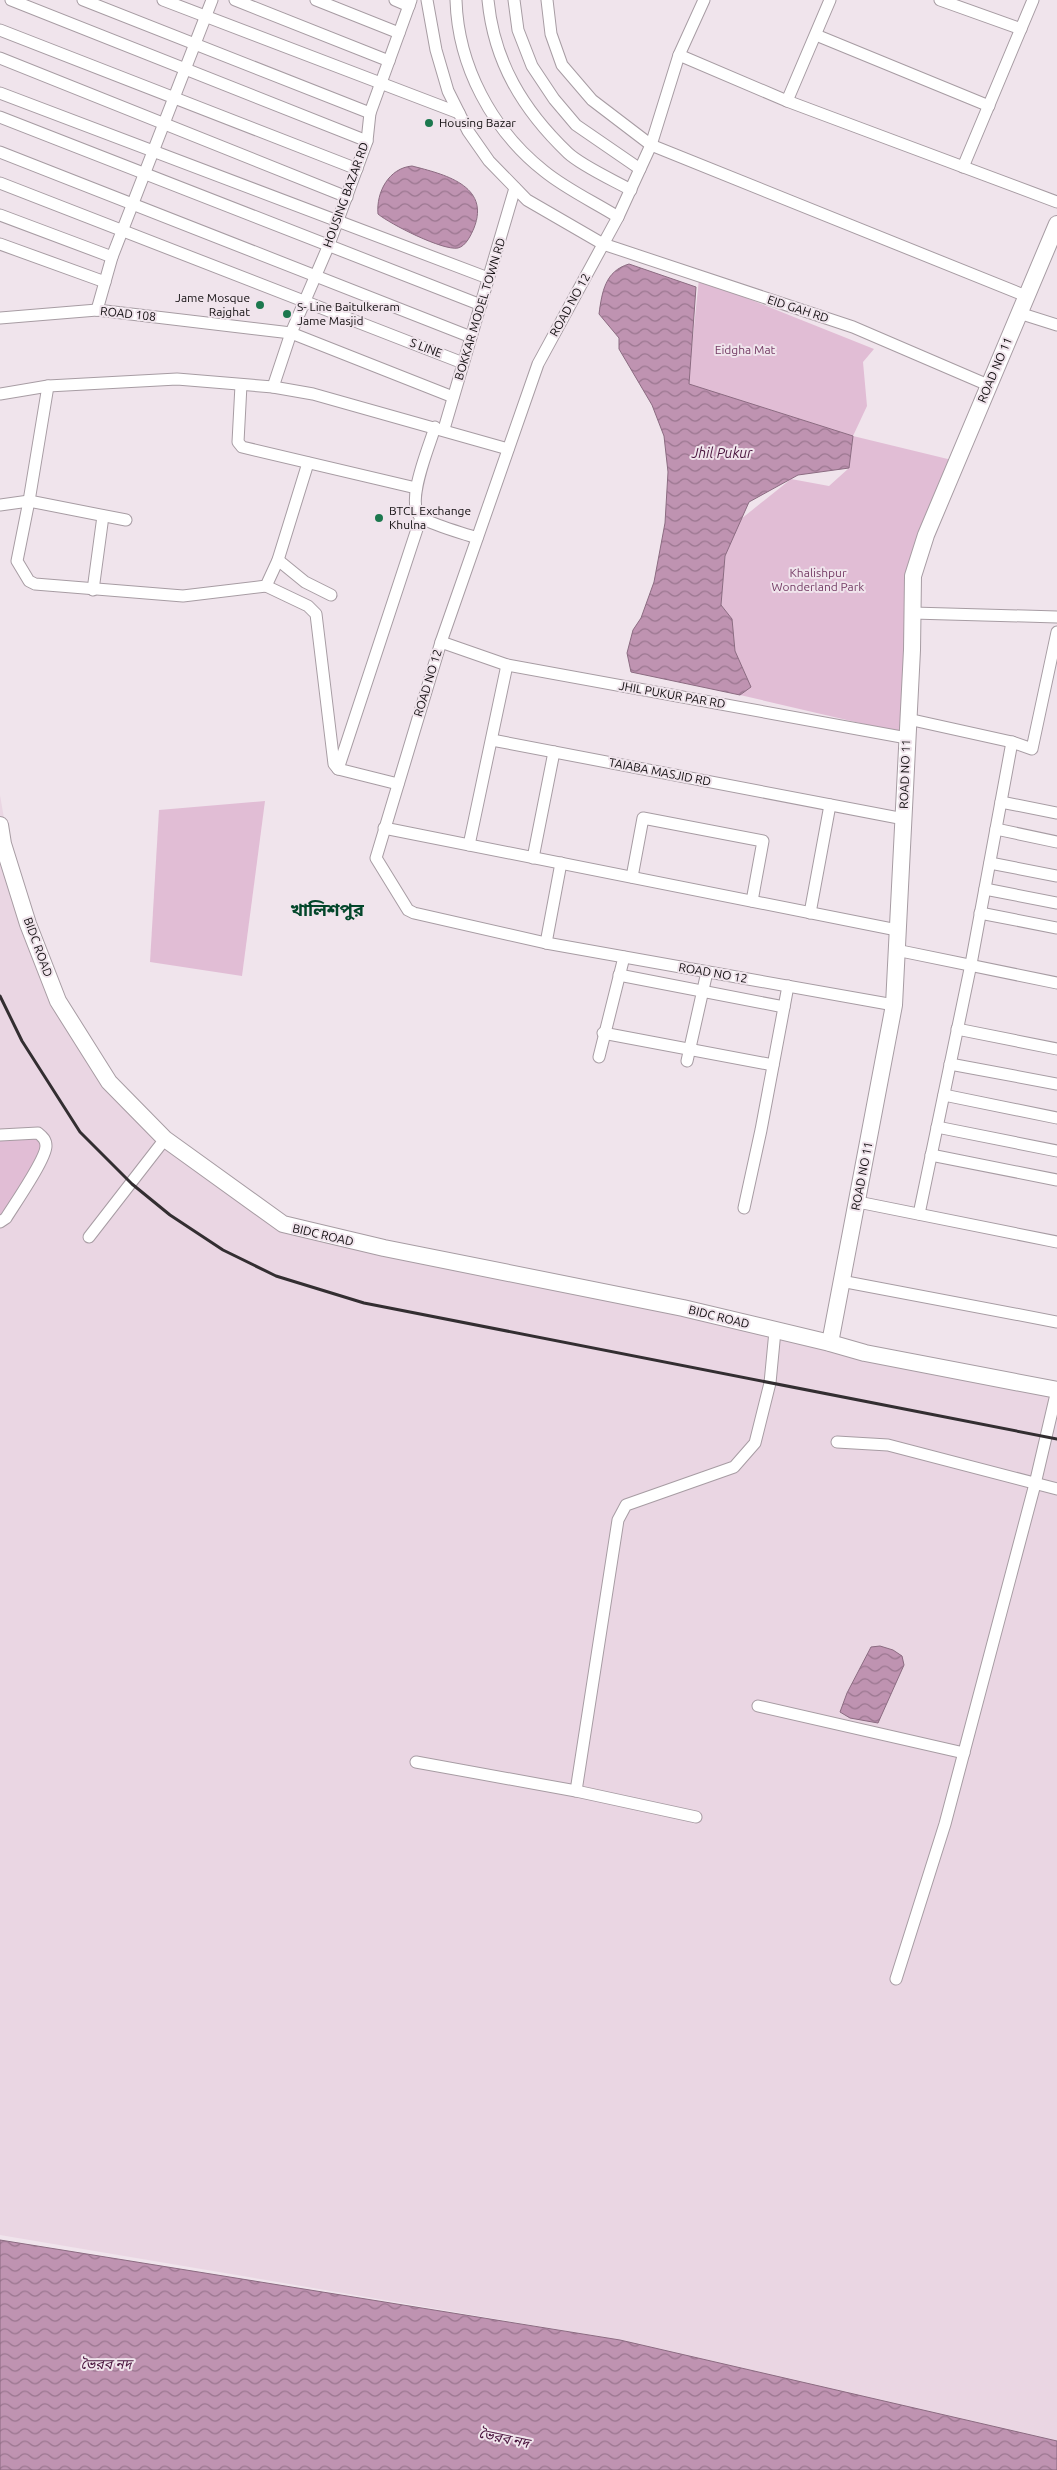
<svg xmlns="http://www.w3.org/2000/svg" width="1057" height="2470" viewBox="0 0 1057 2470" font-family="Ubuntu,'Noto Sans Bengali',sans-serif">
<style>
.built{fill:#ead6e3}
.park{fill:#e1bdd5}
.water{fill:url(#water-waves);stroke:#8b6b81}
.lines{fill:none;stroke-linecap:round;stroke-linejoin:round}
.street-casing{stroke:#a79ca3;stroke-width:13}
.secondary-casing{stroke:#a79ca3;stroke-width:18}
.street{stroke:#fff;stroke-width:11}
.secondary{stroke:#fff;stroke-width:16}
.rail{stroke:#332e31;stroke-width:3}
.poi-dot{fill:#1c784e;stroke:#f0e4ec;stroke-width:2}
.labels{text-anchor:middle;stroke-width:4;stroke-linejoin:round;paint-order:stroke}
.poi-label{font-size:12px;fill:#120e10;stroke:#f0e4ec;text-anchor:start}
.street-label{font-size:12px;fill:#120e10;stroke:#f0e4ec}
.park-label{font-size:12px;fill:#743c65;stroke:#f0e4ec}
.water-label{font-size:14px;font-style:italic;fill:#4a153e;stroke:#f0e4ec}
.district-label{font-size:18px;font-weight:bold;fill:#03472b;stroke:#f0e4ec}
</style>
<defs>
<pattern id="water-waves" width="16" height="10" patternUnits="userSpaceOnUse" patternTransform="scale(1.25)"><rect width="16" height="10" fill="#bf93b1"/><path d="M0 5q4-4 8 0t8 0" fill="none" stroke="#9a768f"/></pattern>
</defs>
<rect width="100%" height="100%" fill="#f0e4ec"/>
<polygon class="built" points="0,795 23,928 55,1010 107,1092 165,1144 290,1231 1057,1390 1057,2441 620,2340 0,2235"/>
<g class="park">
<polygon points="699,279 874,349 863,362 867,406 853,436 956,461 913,576 907,734 740,695 751,687 735,651 732,619 721,605 725,556 741,519 791,479 829,486 849,468 853,437 688,384"/>
<polygon points="265,801 242,976 150,962 159,810"/>
<polygon points="34,1133 46,1145 0,1222 0,1135"/>
</g>
<g class="water">
<path d="M412,166C443,174 491,185 474,228C471,235 466,246 458,248C443,251 390,224 378,214C376,192 389,168 412,166Z"/>
<path d="M629,264L696,287L689,384L853,436L849,468L798,475L749,502L725,556L721,605L732,619L735,651L751,687L740,695L631,672L627,653L633,630L641,618L654,582L665,523L668,472L664,436L652,405L619,349V338L599,314C602,292 605,271 629,264Z"/>
<polygon points="880,1646 893,1650 902,1656 904,1665 878,1723 850,1718 840,1712 847,1693 871,1647"/>
<polygon points="0,2240 620,2340 1057,2441 1057,2470 0,2470"/>
</g>
<g class="lines">
<defs>
<g id="street">
<polyline points="11,0 367,141"/>
<polyline points="83,0 370,113"/>
<polyline points="163,0 459,113"/>
<polyline points="235,0 389,61"/>
<polyline points="316,0 399,33"/>
<polyline points="395,0 409,6"/>
<polyline points="427,0 436,50 448,91 468,131 489,161 527,200 603,244 853,327 988,385"/>
<path d="M456,0C458,66 492,130 544,171C566,189 594,202 618,217"/>
<path d="M488,0C494,62 523,110 568,153C582,166 613,180 631,190"/>
<polyline points="514,0 518,30 532,66 554,99 576,125 640,169"/>
<polyline points="547,0 551,34 562,65 592,100 651,145 1026,296"/>
<polyline points="704,0 679,55 651,145 618,217 538,364 441,642 376,858 408,910 414,913 546,943 894,1005"/>
<polyline points="940,0 1021,29"/>
<polyline points="0,30 357,169"/>
<polyline points="816,35 989,106"/>
<polyline points="679,55 787,101 830,0"/>
<polyline points="0,58 347,197"/>
<polyline points="0,93 488,278"/>
<polyline points="787,101 1057,202"/>
<polyline points="0,117 481,305"/>
<polyline points="0,152 471,337"/>
<polyline points="963,167 1033,0"/>
<polyline points="0,183 463,363"/>
<polyline points="0,215 112,257"/>
<polyline points="0,244 105,282"/>
<polyline points="97,310 112,257 212,0"/>
<polyline points="1019,313 1057,325"/>
<polyline points="0,318 97,310 291,333 453,397"/>
<polyline points="241,385 238,442 242,447 416,488"/>
<polyline points="48,386 29,501 17,561 29,581 35,584 183,596 266,586 278,560 308,463"/>
<polyline points="273,387 291,333 328,247 367,141 370,113 411,0"/>
<polyline points="0,394 48,386 177,379 273,387 313,394 508,449"/>
<path d="M435,427C430,445 403,506 422,518C438,527 460,532 477,538"/>
<polyline points="444,429 515,188"/>
<polyline points="0,505 29,501 126,520"/>
<polyline points="278,560 305,582 331,595"/>
<polyline points="266,586 308,606 316,614 334,764 338,769"/>
<polyline points="93,590 103,516"/>
<polyline points="913,613 1057,617"/>
<polyline points="441,642 507,665 907,738"/>
<polyline points="908,719 1012,742 1032,749 1057,632"/>
<polyline points="492,740 904,819"/>
<polyline points="398,784 338,769 421,517"/>
<polyline points="1001,802 1057,813"/>
<polyline points="384,828 897,930"/>
<polyline points="996,829 1057,842"/>
<polyline points="469,845 507,665"/>
<polyline points="533,858 554,752"/>
<polyline points="990,863 1057,876"/>
<polyline points="632,877 643,818 763,841 752,901"/>
<polyline points="985,889 1057,903"/>
<polyline points="810,913 830,805"/>
<polyline points="980,913 1057,928"/>
<polyline points="546,943 561,863"/>
<polyline points="896,950 1057,983"/>
<polyline points="619,975 784,1007"/>
<polyline points="957,1029 1057,1049"/>
<polyline points="603,1033 773,1065"/>
<polyline points="599,1057 624,957"/>
<polyline points="687,1061 707,972"/>
<polyline points="950,1064 1057,1084"/>
<polyline points="944,1095 1057,1118"/>
<polyline points="937,1127 1057,1151"/>
<path d="M0,1135L38,1133C43,1137 46,1140 46,1146C46,1159 14,1205 6,1218L0,1222"/>
<polyline points="931,1155 1057,1180"/>
<polyline points="858,1202 1057,1242"/>
<polyline points="744,1208 761,1130 788,986"/>
<polyline points="919,1214 971,964 1012,742"/>
<polyline points="89,1237 165,1139"/>
<polyline points="841,1281 1057,1322"/>
<polyline points="837,1442 888,1445 1057,1489"/>
<polyline points="758,1706 964,1753"/>
<polyline points="416,1762 576,1791 696,1817"/>
<polyline points="576,1791 618,1520 626,1505 734,1467 755,1443 770,1383 775,1331"/>
<polyline points="896,1979 945,1824 1035,1484 1057,1390"/>
</g>
<g id="secondary">
<polyline points="0,825 3,844 28,924 58,1001 109,1082 165,1139 283,1224 384,1248 683,1308 830,1343 865,1353 1057,1390"/>
<polyline points="830,1343 894,1005 912,650 913,576 926,535 1057,224"/>
</g>
</defs>
<use href="#street" class="street-casing"/>
<use href="#secondary" class="secondary-casing"/>
<use href="#street" class="street"/>
<use href="#secondary" class="secondary"/>
<polyline class="rail" points="0,996 22,1041 80,1132 132,1184 170,1215 223,1250 276,1276 364,1303 1057,1439"/>
</g>
<g class="poi-dot">
<circle cx="429" cy="123" r="5"/>
<circle cx="260" cy="305" r="5"/>
<circle cx="287" cy="314" r="5"/>
<circle cx="379" cy="518" r="5"/>
</g>
<g class="labels">
<g class="poi-label">
<text x="439" y="127">Housing Bazar</text>
<text x="250" y="302" text-anchor="end">Jame Mosque<tspan x="250" dy="14">Rajghat</tspan></text>
<text x="297" y="311">S- Line Baitulkeram<tspan x="297" dy="14">Jame Masjid</tspan></text>
<text x="389" y="515">BTCL Exchange<tspan x="389" dy="14">Khulna</tspan></text>
</g>
<g class="street-label">
<text transform="translate(346 195) rotate(-70)" y="4">HOUSING BAZAR RD</text>
<text transform="translate(570 305) rotate(-61)" y="4">ROAD NO 12</text>
<text transform="translate(480 309) rotate(-73)" y="4">BOKKAR MODEL TOWN RD</text>
<text transform="translate(798 309) rotate(18)" y="4">EID GAH RD</text>
<text transform="translate(128 314) rotate(6)" y="4">ROAD 108</text>
<text transform="translate(426 348) rotate(21)" y="4">S LINE</text>
<text transform="translate(995 370) rotate(-67)" y="4">ROAD NO 11</text>
<text transform="translate(428 683) rotate(-73)" y="4">ROAD NO 12</text>
<text transform="translate(672 695) rotate(10)" y="4">JHIL PUKUR PAR RD</text>
<text transform="translate(660 772) rotate(11)" y="4">TAIABA MASJID RD</text>
<text transform="translate(905 774) rotate(-88)" y="4">ROAD NO 11</text>
<text transform="translate(38 947) rotate(70)" y="4">BIDC ROAD</text>
<text transform="translate(713 973) rotate(10)" y="4">ROAD NO 12</text>
<text transform="translate(862 1176) rotate(-79)" y="4">ROAD NO 11</text>
<text transform="translate(323 1235) rotate(13)" y="4">BIDC ROAD</text>
<text transform="translate(719 1317) rotate(14)" y="4">BIDC ROAD</text>
</g>
<g class="park-label">
<text x="745" y="354">Eidgha Mat</text>
<text x="818" y="577">Khalishpur<tspan x="818" dy="14">Wonderland Park</tspan></text>
</g>
<g class="water-label">
<text x="722" y="458">Jhil Pukur</text>
<text x="106" y="2369">ভৈরব নদ</text>
<text transform="translate(504 2438) rotate(12)" y="5">ভৈরব নদ</text>
</g>
<g class="district-label">
<text x="327" y="916">খালিশপুর</text>
</g>
</g>
</svg>
